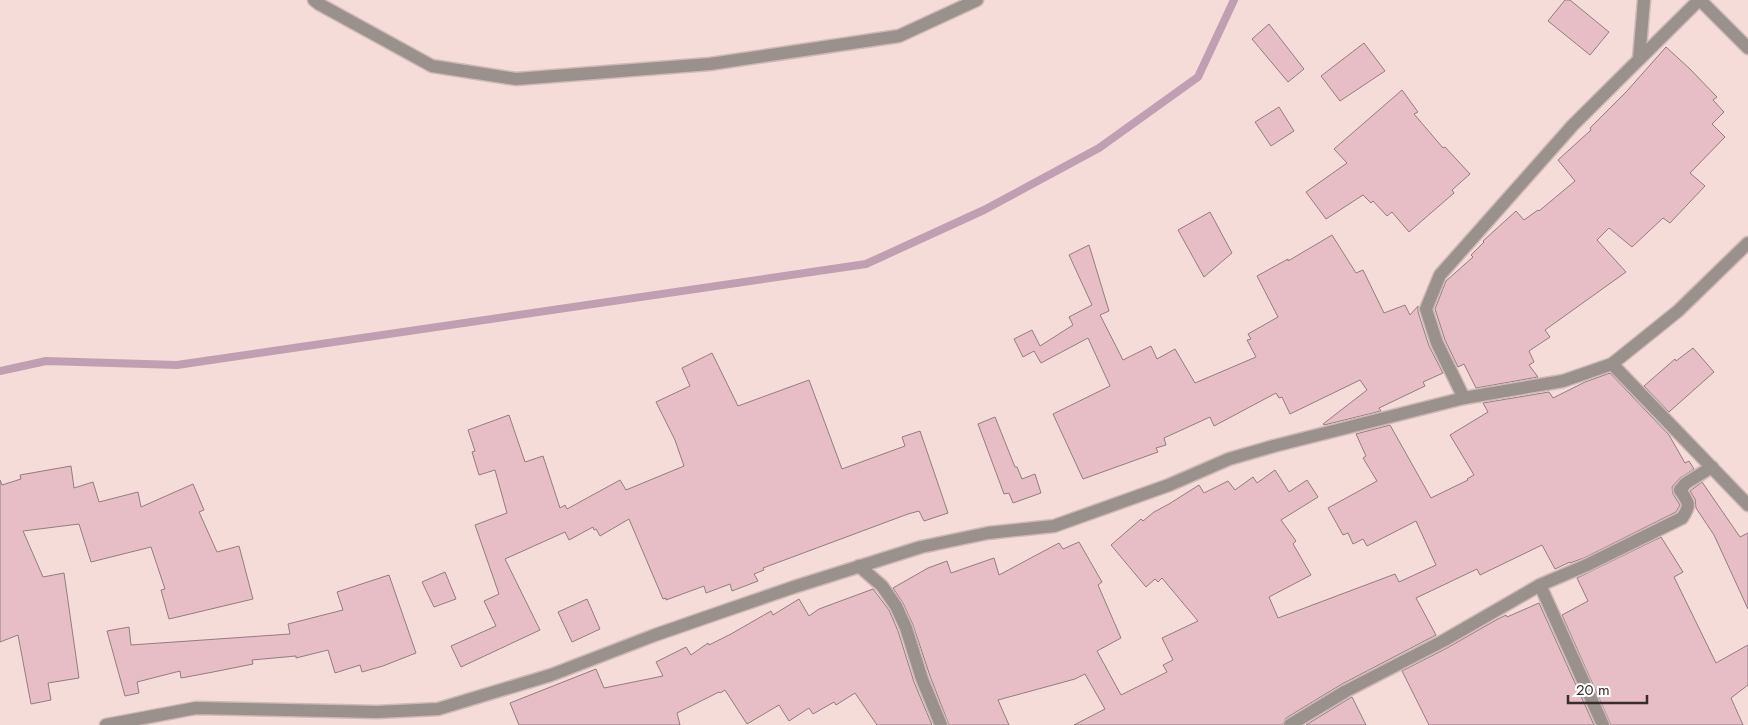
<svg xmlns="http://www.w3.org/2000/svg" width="1748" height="725" viewBox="0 0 1748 725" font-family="Jost,sans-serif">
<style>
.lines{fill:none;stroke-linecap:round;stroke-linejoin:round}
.stream{stroke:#c19fb2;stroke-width:8}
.building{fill:#e7bec6;stroke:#937c81}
.minor-casing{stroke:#cfb9b6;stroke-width:15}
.minor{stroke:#9a918d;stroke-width:12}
</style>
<rect width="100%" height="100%" fill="#f5dcd9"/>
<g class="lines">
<polyline class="stream" points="0,371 46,361 177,365 866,264 984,210 1099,148 1198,77 1234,0"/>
</g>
<g class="building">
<polygon points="1565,0 1570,0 1609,32 1590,55 1548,21"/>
<polygon points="1269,24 1304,69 1288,82 1252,39"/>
<polygon points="1364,43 1385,71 1340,101 1321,76"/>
<polygon points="1666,47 1690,69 1717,97 1713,100 1724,112 1712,124 1725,137 1690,173 1705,186 1670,223 1663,218 1632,247 1609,228 1597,240 1626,272 1545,330 1550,337 1529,351 1534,362 1529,365 1538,377 1476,388 1464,364 1458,367 1445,340 1435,309 1446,281 1473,257 1471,255 1484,242 1483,241 1516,211 1524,220 1538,210 1539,211 1575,181 1558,160 1591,130 1590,128 1627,91"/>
<polygon points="1402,90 1418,112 1414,114 1443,148 1445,147 1470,174 1452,190 1454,193 1409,232 1392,212 1387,216 1373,201 1371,203 1363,195 1326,219 1306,192 1347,163 1334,149"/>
<polygon points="1279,107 1294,131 1271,146 1255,122"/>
<polygon points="1210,212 1232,253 1204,277 1178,230"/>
<polygon points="1332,235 1356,273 1363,270 1384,313 1405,305 1410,315 1418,306 1418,312 1429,346 1443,373 1423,382 1425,386 1379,408 1381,411 1324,425 1323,424 1367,390 1360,380 1290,414 1282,397 1279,398 1276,393 1214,426 1210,417 1164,438 1166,445 1156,448 1158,452 1083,479 1053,414 1110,386 1088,338 1041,363 1034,351 1023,357 1014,339 1032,330 1040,346 1073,325 1069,317 1092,305 1069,255 1089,245 1109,311 1100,315 1123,360 1151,346 1157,359 1175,349 1195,383 1256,357 1247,340 1251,339 1248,334 1278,317 1257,276 1288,259 1288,261"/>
<polygon points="1693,348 1714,372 1669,412 1644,386 1675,359 1676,361"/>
<polygon points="712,353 738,406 809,380 842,469 905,446 902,437 920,431 948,513 924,521 919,511 908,514 763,568 764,570 754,574 758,581 732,591 730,584 706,593 704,586 666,600 666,598 663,599 629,519 600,536 596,529 594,530 593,527 569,540 565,532 505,559 540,630 461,667 451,646 496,626 484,601 499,594 475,525 507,513 495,470 479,475 472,452 475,451 468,430 509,415 525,462 543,456 560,508 565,505 567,509 620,480 626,490 684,466 675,440 656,402 690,386 682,368"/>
<polygon points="1610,373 1669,435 1685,463 1689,461 1694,469 1680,478 1672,487 1673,494 1680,505 1676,512 1584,558 1570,563 1570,562 1555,569 1542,545 1480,575 1477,569 1416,598 1436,635 1342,684 1286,718 1282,725 1074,725 1105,709 1085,674 1075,679 998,700 1009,725 949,725 930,676 913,625 903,603 893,588 928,568 947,561 951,573 994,558 999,575 1059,543 1063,549 1079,542 1102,582 1098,585 1121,638 1097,651 1121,695 1167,672 1163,665 1173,660 1162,638 1198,621 1162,578 1158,582 1155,579 1146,587 1111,545 1141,519 1143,521 1154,512 1169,504 1199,485 1204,493 1228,481 1235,490 1253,477 1257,483 1275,470 1289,492 1307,480 1318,497 1281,520 1296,541 1293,544 1311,575 1269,597 1278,618 1395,574 1399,582 1436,565 1416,521 1367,546 1363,539 1353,544 1348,533 1343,535 1328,508 1377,481 1363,458 1366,456 1356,434 1390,425 1431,498 1468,480 1467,479 1474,475 1450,435 1488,412 1483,403 1549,392 1553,398 1585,382"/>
<polygon points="995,417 1015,467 1017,467 1022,479 1035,474 1041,493 1013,503 1009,493 1004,494 978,424"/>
<polygon points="71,466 74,488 93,482 99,502 138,492 141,507 193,484 204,510 199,512 217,552 239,546 253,599 169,619 161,590 165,589 151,547 91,562 79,524 23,531 43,577 64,573 79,678 48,683 51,700 31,704 18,635 0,642 0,480 2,485 21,479 20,475"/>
<polygon points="1702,482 1740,537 1748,533 1748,609 1714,535 1696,508 1695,499 1690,491"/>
<polygon points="1661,537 1683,572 1674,577 1716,663 1748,645 1748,685 1731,698 1743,725 1611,725 1562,615 1588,601 1577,578"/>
<polygon points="445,572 456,599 434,607 422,582"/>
<polygon points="389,575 416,653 383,666 362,672 360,665 335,673 328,650 296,658 296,656 252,660 253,664 208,673 181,678 180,671 137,682 139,693 125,696 107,631 129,627 131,645 290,634 288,624 343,610 337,592"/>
<polygon points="873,589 889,610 898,631 914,682 932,725 877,725 855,693 836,705 834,702 813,714 809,708 789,721 779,705 747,724 725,690 720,693 719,692 677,713 680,725 519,725 510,703 596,669 604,688 663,676 656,662 686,647 691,655 708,643 709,645 731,634 771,611 773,615 799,599 809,616 819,609"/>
<polygon points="587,599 600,629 572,642 558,612"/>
<polygon points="1539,603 1594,725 1429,725 1402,671 1447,648 1496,620 1506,615 1507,617"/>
<polygon points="1352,697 1366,725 1306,725 1350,698"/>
</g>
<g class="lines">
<defs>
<g id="minor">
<polyline points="314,0 319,4 432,66 516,79 710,64 899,36 977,0"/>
<polyline points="1700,0 1748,48"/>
<polyline points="1639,59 1644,0"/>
<polyline points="1612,364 1748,505"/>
<polyline points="1464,398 1437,343 1426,309 1440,275 1573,125 1699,0"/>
<polyline points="859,566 882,586 896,606 906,628 922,679 941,725"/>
<polyline points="1540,585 1603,725"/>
<polyline points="106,725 196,708 377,712 438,709 551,675 655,635 730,609 794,587 921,547 988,533 1054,526 1169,485 1229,459 1274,446 1464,398 1563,381 1612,364 1678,311 1748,243"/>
<path d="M1290,725L1346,691L1443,641L1540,585L1587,565L1682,518C1691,505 1689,503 1680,490L1686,483L1712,467"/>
</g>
</defs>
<use href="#minor" class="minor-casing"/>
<use href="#minor" class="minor"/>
</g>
<path d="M1568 695v8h79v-8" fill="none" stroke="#372d2c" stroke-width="2.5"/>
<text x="1576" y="695" font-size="15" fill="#372d2c" stroke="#ffffff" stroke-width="4" paint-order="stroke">20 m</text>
</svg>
